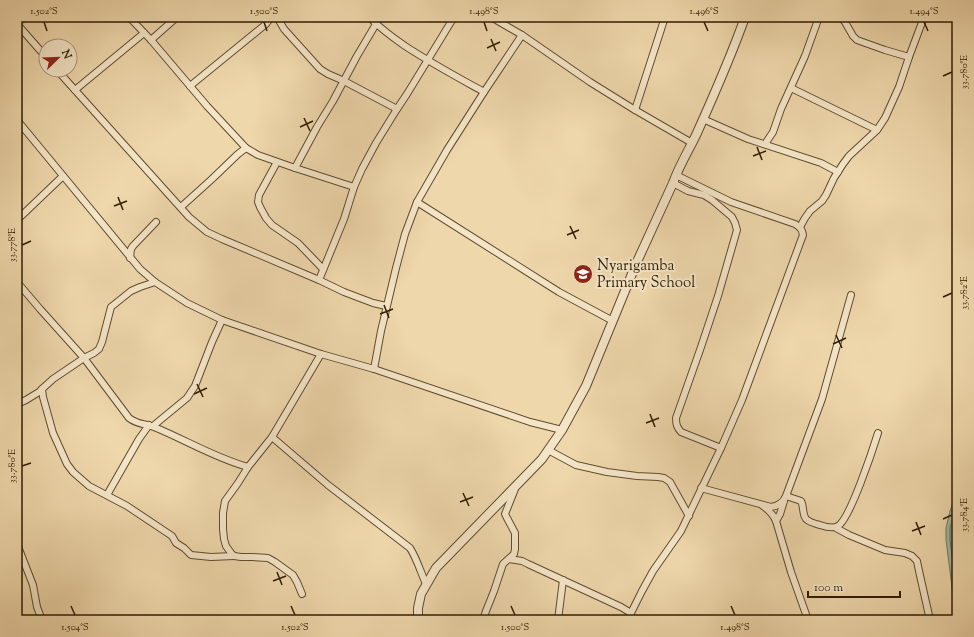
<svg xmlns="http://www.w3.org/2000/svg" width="974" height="637" viewBox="0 0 974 637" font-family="'Sorts Mill Goudy',serif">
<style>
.water{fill:#99baa8;stroke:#6f7b66}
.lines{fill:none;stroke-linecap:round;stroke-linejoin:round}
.shore{stroke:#646c55;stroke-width:1}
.minor-casing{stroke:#604c2c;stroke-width:8}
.tertiary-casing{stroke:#604c2c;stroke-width:10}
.minor{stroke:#f4e5c8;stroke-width:6}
.tertiary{stroke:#f4e5c8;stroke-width:8}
.ticks{fill:none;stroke:#301d02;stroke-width:1.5}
.labels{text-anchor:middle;stroke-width:4;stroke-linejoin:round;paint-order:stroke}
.poi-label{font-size:15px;fill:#301d02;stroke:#f4e5c8;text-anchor:start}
.neatline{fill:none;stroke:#301d02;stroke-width:1.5}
.ticks-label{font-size:10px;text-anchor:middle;fill:#301d02}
</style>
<rect width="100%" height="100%" fill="#eed7ab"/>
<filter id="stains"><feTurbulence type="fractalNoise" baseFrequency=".005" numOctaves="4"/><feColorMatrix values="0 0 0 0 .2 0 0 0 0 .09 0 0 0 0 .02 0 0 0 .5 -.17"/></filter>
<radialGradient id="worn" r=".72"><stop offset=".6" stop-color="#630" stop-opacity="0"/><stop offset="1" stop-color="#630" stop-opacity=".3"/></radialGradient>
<polygon class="water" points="957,492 957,620 954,620 952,587 946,540 946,528 950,511"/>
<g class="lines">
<polyline class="shore" points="957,504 950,528 950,540 956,587 957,601"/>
<defs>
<g id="minor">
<polyline points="129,17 151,40 207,106 246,148 258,155 295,168 354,187"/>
<polyline points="277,17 284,29 320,69 328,74 344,81 397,109"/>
<path d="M369,17C380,28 392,37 405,46C431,63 457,77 484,92"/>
<polyline points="491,17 522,35 590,82 635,110 692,143"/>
<polyline points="840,17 845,22 853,36 857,40 885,50 909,57"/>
<polyline points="17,22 27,17"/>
<polyline points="17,24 46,57"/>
<polyline points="151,40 177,17"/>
<polyline points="57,70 189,217 207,232 222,239 319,280 344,292 373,303 386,306"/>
<polyline points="190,86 266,24 271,17"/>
<polyline points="791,88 877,130"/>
<polyline points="75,90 144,33"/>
<polyline points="635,110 665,17"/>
<polyline points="703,119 748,139 821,163 838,172"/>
<polyline points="17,120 140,269 155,282 187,303 222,320 321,354 374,369 530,422 562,430"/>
<polyline points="765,144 773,132 781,109 805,56 819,17"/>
<polyline points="277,162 259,195 258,202 260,207 266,218 272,225 298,243 323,269"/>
<polyline points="295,168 317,127 333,101 357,56 376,24"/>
<path d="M673,183L688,191L704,195L712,200L732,217L735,223L737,230L718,296L701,347L676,418C676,425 677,427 681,432L721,448"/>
<polyline points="417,202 559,292 613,321"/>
<polyline points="181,207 212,179 238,154 246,148"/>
<polyline points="17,220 63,176"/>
<polyline points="800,227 805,218 810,211 822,201 826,195 834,178 843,164 849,156 877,130 885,118 899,87 909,57 924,17"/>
<polyline points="130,258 131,249 133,246 156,222"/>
<polyline points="319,280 344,219 354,187 362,169 376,143 397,109 407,94 454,17"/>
<path d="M17,282L40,309L84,358L129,418C138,425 144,423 154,427C186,440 215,458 248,467"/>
<polyline points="374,369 381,331 396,268 405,234 417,202 447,150 484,92 522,35"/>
<polyline points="42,389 43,397 53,433 67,464 73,472 89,486 127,506 172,536 176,543 184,548 191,555 211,557 234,556"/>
<polyline points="17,404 26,400 39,392 42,389 53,379 84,358 94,353 99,349 102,342 111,307 131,291 140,287 155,282"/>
<polyline points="153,426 187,398 195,386 212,342 222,320"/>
<path d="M272,437L328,485L410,548C417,559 421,573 426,584"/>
<polyline points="548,450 576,465 607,472 637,476 658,477 664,478 670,482 689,516"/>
<path d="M701,488L771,507C778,506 783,503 786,496L822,399L851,295"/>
<polyline points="107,495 139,439 149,425"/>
<path d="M786,496L801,501C804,506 802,514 806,519C809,522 816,524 820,525C826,527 833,529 838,526C850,519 873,449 878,433"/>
<path d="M763,506C769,510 773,514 776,521L791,572L808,620"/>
<polyline points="776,521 780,514 784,501"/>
<polyline points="836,528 849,535 885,550 905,553 912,556 917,561 919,571 930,620"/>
<polyline points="17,544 33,585 37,607 42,620"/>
<polyline points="509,559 522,561 528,564 621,607 631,613"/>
<polyline points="302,594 297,582 293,575 275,562 268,558 252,557 241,557 234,556 231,553 226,546 224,539 223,529 223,513 225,501 238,483 248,467 272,437 321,354"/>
<polyline points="483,620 486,611 494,591 503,564 514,554 515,549 515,533 507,518 505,514 515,489"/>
<polyline points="558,620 563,580"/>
<path d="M629,620L631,613L642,591L653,571L681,531L721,448L742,400L803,235C802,229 800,227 795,224L731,202L676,175"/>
</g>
<path id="tertiary" d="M418,620V608L421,594L436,568L542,459L562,430L586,386L636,264L673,183C679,166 689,150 697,133C714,95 731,57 745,17"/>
</defs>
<use href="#minor" class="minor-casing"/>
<use href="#tertiary" class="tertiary-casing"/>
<use href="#minor" class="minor"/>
<use href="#tertiary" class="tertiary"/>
</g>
<path class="ticks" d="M44,22L47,31M264,22L267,31M484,22L487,31M704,22L708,31M924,22L928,31M491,39L496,51M487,48L500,42M943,76L952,72M304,118L310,131M300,127L313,121M757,147L762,160M753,156L766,151M118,197L123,210M114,206L127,201M570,226L576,239M567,235L579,230M22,245L31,241M943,297L952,293M384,305L389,318M380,314L393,309M836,335L842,348M833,344L846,338M197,384L203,397M194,394L207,388M650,414L655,427M646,423L659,418M22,466L31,463M463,493L469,506M460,502L473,497M943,519L952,515M916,522L921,535M912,531L925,526M277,572L282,585M273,581L286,576M71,606L75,615M291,606L295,615M511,606L515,615M731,606L735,615"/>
<defs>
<symbol id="school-disc" viewBox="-11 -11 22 22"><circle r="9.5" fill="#8f2418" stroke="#f4e5c8"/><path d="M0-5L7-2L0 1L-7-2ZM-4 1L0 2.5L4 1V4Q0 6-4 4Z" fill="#fff"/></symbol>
</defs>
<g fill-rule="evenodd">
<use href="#school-disc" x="572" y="263" width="22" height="22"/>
</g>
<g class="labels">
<g class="poi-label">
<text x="597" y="270">Nyarigamba<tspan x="597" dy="17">Primary School</tspan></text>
</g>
</g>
<rect width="974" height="637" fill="none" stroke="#eed7ab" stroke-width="44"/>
<g transform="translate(58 58) rotate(67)"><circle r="19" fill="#f4e5c8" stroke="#a69579"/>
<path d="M0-3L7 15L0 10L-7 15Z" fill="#8f2418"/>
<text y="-6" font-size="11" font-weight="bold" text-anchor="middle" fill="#301d02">N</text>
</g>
<path d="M808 591v6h92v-6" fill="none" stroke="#301d02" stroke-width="2"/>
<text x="814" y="591" font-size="12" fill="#301d02" stroke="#f4e5c8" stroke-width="3" paint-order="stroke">100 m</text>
<rect x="22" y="22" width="930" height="593" class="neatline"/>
<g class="ticks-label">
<text x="44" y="14">1.502°S</text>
<text x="264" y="14">1.500°S</text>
<text x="484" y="14">1.498°S</text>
<text x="704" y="14">1.496°S</text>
<text x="924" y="14">1.494°S</text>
<text transform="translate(963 72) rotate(-90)" y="4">33.780°E</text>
<text transform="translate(11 245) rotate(-90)" y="4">33.778°E</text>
<text transform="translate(963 293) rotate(-90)" y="4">33.782°E</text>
<text transform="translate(11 466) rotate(-90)" y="4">33.780°E</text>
<text transform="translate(963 515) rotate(-90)" y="4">33.784°E</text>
<text x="75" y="630">1.504°S</text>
<text x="295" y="630">1.502°S</text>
<text x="515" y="630">1.500°S</text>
<text x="735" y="630">1.498°S</text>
</g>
<rect width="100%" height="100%" filter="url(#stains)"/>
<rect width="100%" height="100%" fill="url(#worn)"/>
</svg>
